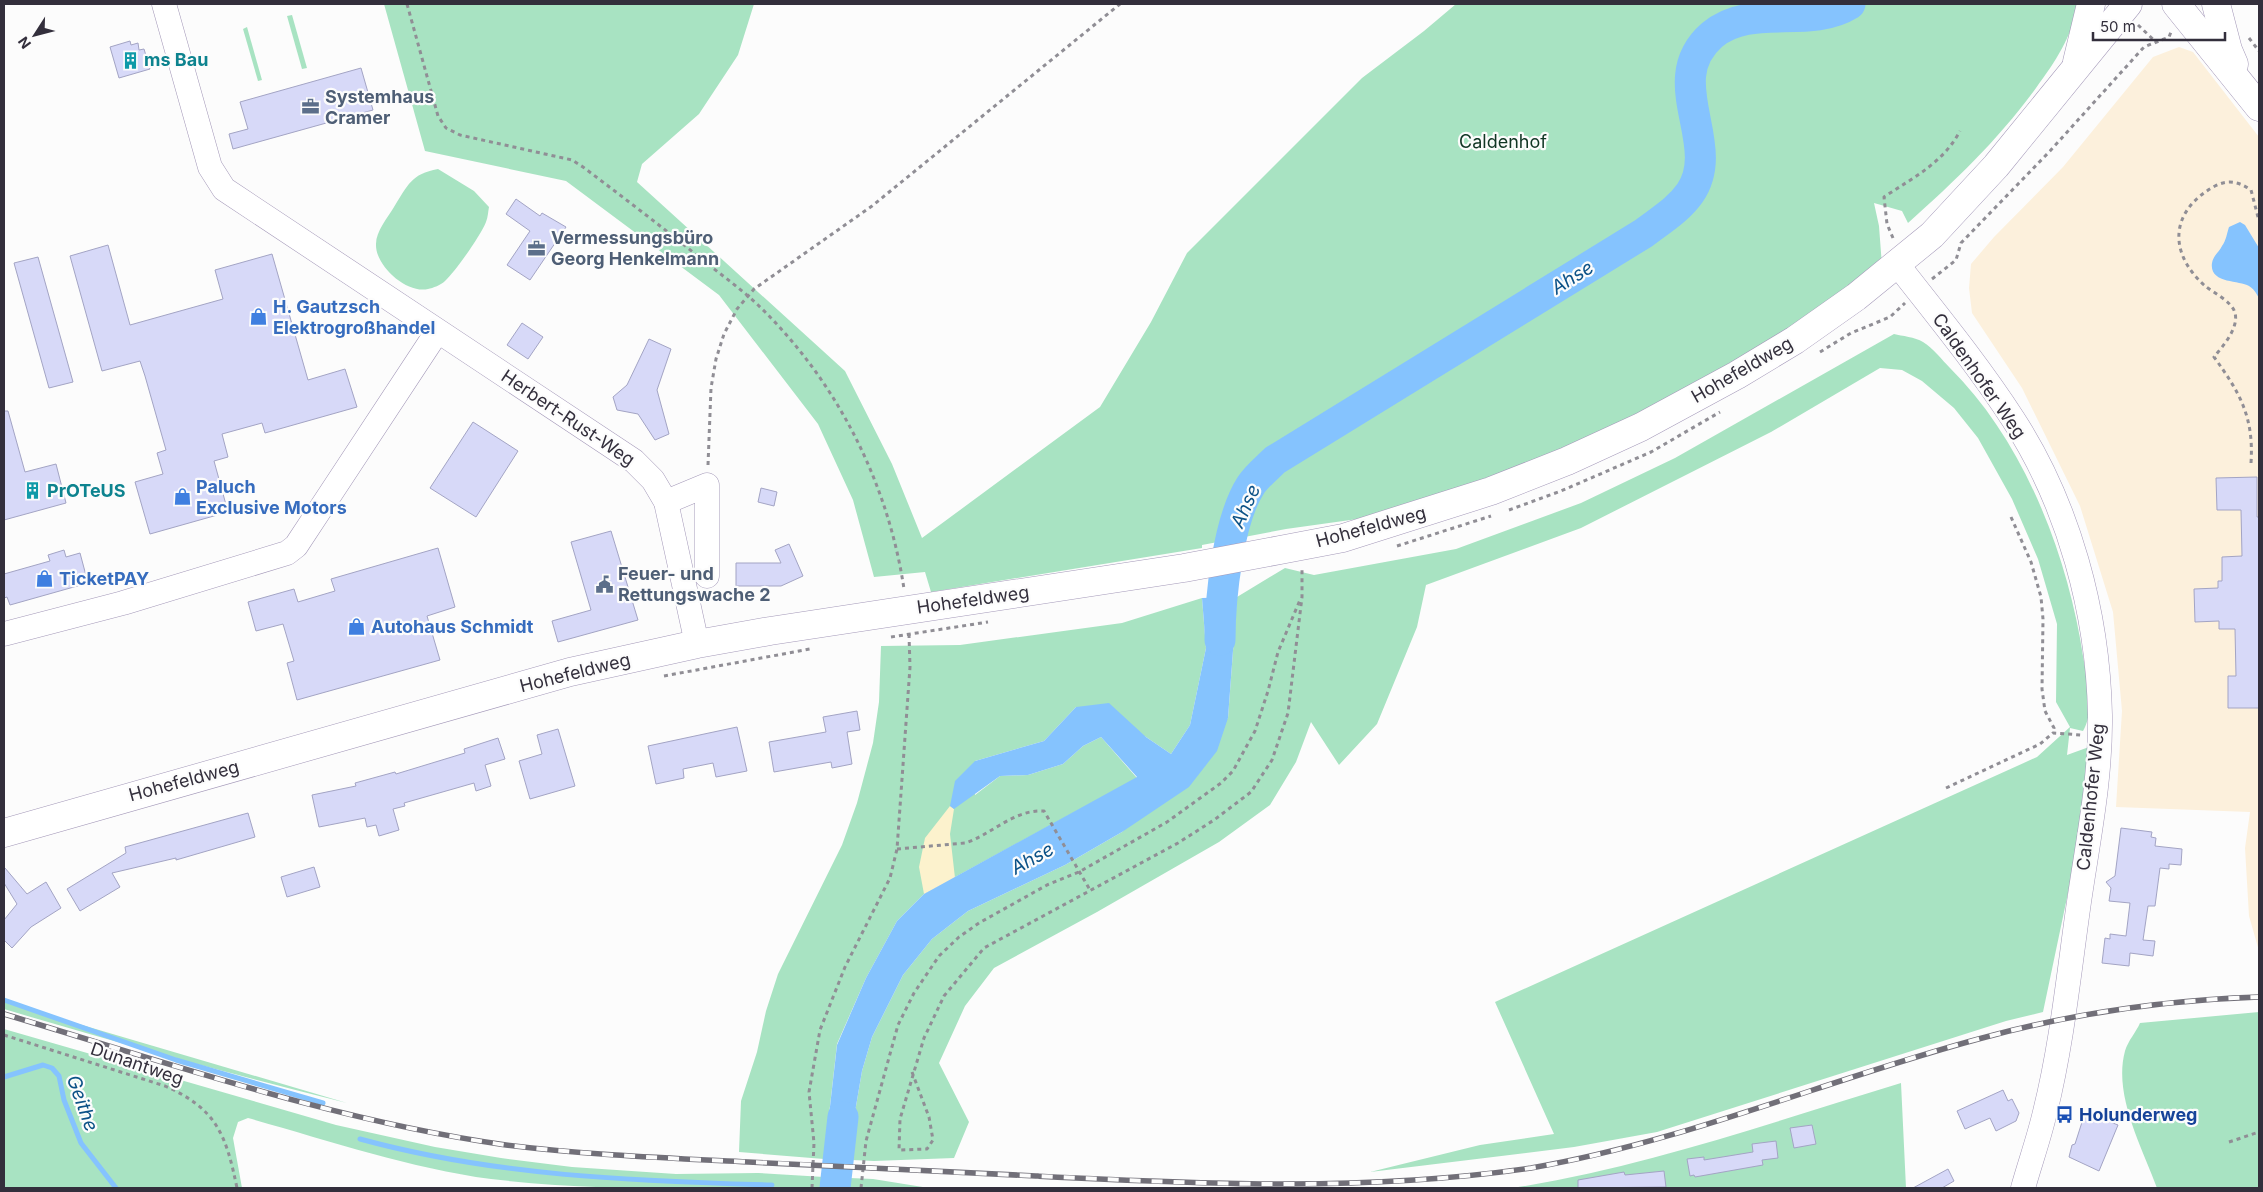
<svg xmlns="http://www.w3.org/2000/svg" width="2263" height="1192" viewBox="0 0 2263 1192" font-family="Inter,sans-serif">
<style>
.education{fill:#fcf0dc}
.green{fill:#a8e3c2}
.sand{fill:#fcf2cd}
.water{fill:#85c3fe}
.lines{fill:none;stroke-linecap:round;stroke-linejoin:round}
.stream{stroke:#85c3fe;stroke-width:5}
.river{stroke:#85c3fe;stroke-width:31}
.building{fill:#d7d9f8;stroke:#a3a4c4}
.minor-casing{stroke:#a499b9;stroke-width:25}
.major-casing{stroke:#a499b9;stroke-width:29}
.path{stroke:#908e95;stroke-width:3;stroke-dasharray:4 4;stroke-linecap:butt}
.minor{stroke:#fff;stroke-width:24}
.major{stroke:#fff;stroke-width:28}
.rail-casing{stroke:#716f78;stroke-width:5.5}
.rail{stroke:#fcfcfc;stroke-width:4;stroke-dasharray:11;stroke-linecap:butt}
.labels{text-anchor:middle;stroke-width:4.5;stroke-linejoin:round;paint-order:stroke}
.culture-label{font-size:18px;font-weight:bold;fill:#0d838f;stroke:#fcfcfc;text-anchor:start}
.service-label{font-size:18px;font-weight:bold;fill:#4e5e75;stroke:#fcfcfc;text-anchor:start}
.park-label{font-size:18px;fill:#103624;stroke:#fcfcfc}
.shop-label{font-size:18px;font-weight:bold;fill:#366cbe;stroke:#fcfcfc;text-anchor:start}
.street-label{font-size:18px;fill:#332f3c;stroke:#fcfcfc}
.transit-label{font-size:18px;font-weight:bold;fill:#164399;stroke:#fcfcfc;text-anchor:start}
.water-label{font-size:19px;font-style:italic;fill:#0c5287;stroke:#fcfcfc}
</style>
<rect width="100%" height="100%" fill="#fcfcfc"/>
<polygon class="education" points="2179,47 2193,52 2259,137 2259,951 2249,916 2245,848 2250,812 2116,807 2122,711 2113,612 2080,506 2022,388 1972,313 1969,288 1971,264 1994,237 2063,167 2153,57"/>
<g class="green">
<path d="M384,4H754L738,55L699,114L642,164L637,182L845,371L892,464L922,538L1100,407L1151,322L1187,253L1362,78L1424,31L1456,4H2077C2073,36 2055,62 2036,88C1997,141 1957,179 1908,223L1902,211L1874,203L1879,226L1882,266L1808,320L1678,400L1518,475L1379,516L1286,529L1202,545V548L931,592L925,572L874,577L853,500L818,424L719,295L566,181L425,151Z"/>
<polygon points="292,15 307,68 302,69 287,16"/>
<polygon points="247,27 262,80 258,81 243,29"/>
<path d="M438,169L474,191L489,207C488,212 488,217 486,222C481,235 455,272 445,281C441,285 433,288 428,289C407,294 375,266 376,244C376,231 388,217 394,207C408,185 411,174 438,169Z"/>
<path d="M1894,334C1902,336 1915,337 1923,342C1933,348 1942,360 1950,368C2024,441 2068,556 2083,656C2087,679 2095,711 2083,731L2070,728L2067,755L2089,747L2077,850L2043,1012L2006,1021L1657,1132L1574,1147L1370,1172L1480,1145L1554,1134L1495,1002L2037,757L2070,727L2056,702L2057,624L2038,559L2012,499L1978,438L1954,408L1922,381L1902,370L1880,368L1771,432L1581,528L1426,585L1417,627L1377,724L1339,765L1311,722L1296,762L1270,805L1219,842L1097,912L994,968L965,1006L939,1063L969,1122L954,1158L874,1161L852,1160L855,1112L862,1071L872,1037L903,975L932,939L968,911L1065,865L1122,832L1228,718L1237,597L1285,568L1314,575L1456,549L1581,503L1675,458Z"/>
<polygon points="1202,598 1206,648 1190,725 1171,754 1146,737 1076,707 1044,741 975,761 975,795 1000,776 1028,775 1063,764 1083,746 1101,737 1137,778 924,894 897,921 866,978 837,1044 824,1159 739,1152 741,1101 757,1052 766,1011 778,974 842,845 857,803 873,743 879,702 881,646 960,645 1122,623"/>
<path d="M4,1002L347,1103C231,1074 117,1043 4,1009Z"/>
<path d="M2259,1012V1188H2157C2142,1147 2113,1095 2125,1051C2128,1041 2136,1032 2140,1023Z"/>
<path d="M4,1029L336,1125L435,1147L501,1158L572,1167L676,1174L758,1173L824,1177V1188C713,1188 601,1192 491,1179C409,1168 327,1140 248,1118L238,1122L233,1138L242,1188H4Z"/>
<path d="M1901,1083L1906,1188H1513C1646,1167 1773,1122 1901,1083Z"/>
<polygon points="850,1178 873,1179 929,1188 849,1188"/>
</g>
<polygon class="sand" points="950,806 954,809 950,834 955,878 924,894 919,867 925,838"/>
<g class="water">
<path d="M2240,222L2245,225L2259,248V298C2256,293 2254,289 2249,286C2239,280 2209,284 2212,263C2213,256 2219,252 2222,246C2226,241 2227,233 2229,227Z"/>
<polygon points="1237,597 1228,718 1217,751 1189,787 1122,832 1065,865 968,911 932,939 903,975 872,1037 862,1071 855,1112 852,1160 824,1159 837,1045 866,978 897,921 924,894 1137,777 1101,737 1083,746 1063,764 1028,775 1000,776 954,809 950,806 955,781 975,761 1044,741 1076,707 1109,703 1146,737 1171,754 1190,725 1206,648 1202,598"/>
<polygon points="824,1177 850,1178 849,1188 824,1188"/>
</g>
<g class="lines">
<g class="stream">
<polyline points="4,1000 176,1060 323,1103"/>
<polyline points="4,1077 43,1065 52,1068 59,1076 64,1100 81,1143 116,1188"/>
<path d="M360,1139C495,1176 633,1181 772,1185"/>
</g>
<g class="river">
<path d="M1220,640C1220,598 1228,520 1251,485C1257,476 1267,468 1275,460L1644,233C1661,220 1678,210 1690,193C1724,144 1659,81 1712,35C1751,2 1808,30 1850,4"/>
<polyline points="835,1188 843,1117"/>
</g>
</g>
<g class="building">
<polygon points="130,41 131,45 138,43 139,50 144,49 150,69 119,78 110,47"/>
<polygon points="361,68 373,110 233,149 229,134 248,129 240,102"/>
<polygon points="516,199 540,216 542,213 566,227 530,280 507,265 530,231 506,214"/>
<polygon points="108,245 130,325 223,299 215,270 272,254 308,380 345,369 357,407 265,433 262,423 222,434 228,457 214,461 228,512 150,534 135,482 163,474 157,453 166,450 145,376 140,361 102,371 70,256"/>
<polygon points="38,257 73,382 49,388 14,263"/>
<polygon points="522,323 543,337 528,359 507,345"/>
<polygon points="649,339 671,349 657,390 669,434 655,440 638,414 617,410 613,397 627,385"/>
<polygon points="4,411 8,411 25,472 56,464 66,503 4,520"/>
<polygon points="473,422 518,451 476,517 430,488"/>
<polygon points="2257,477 2257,517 2259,517 2259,708 2228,708 2228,676 2236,676 2235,629 2219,629 2219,621 2195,622 2194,589 2218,588 2218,581 2222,581 2222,557 2242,556 2241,510 2217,510 2216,478"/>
<polygon points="761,488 777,492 774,506 758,502"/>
<polygon points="611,531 638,620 558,642 552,621 591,610 571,542"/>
<polygon points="789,544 803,576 781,586 736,586 736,563 781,563 775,550"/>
<polygon points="438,548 455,607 427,616 440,660 297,700 287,663 294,661 283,624 256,631 248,602 294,589 298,602 335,591 331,579"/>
<polygon points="64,550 66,557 80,553 88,583 10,605 7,597 4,598 4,574 50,561 48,555"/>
<polygon points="857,711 860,730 847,732 852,764 832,768 831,762 774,772 769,742 826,732 823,717"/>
<polygon points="737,727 747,771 716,777 713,763 683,769 684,778 656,784 648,746"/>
<polygon points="558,729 575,786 530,799 519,761 542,754 537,735"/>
<polygon points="498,738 505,759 485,765 491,786 476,791 474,783 404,803 405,806 393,809 399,830 379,836 376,825 367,827 365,818 319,827 312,795 356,786 355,783 395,772 396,774 465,753 464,749"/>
<polygon points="248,813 255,837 176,860 176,858 112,873 120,887 80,911 67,889 126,853 125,847"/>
<polygon points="2121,828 2152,832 2151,837 2156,838 2155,846 2182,849 2181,865 2169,864 2169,869 2160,868 2155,906 2148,906 2143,940 2155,941 2153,956 2130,953 2129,966 2102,963 2105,938 2110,939 2110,934 2126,936 2130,903 2109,901 2111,888 2106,882 2115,876"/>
<polygon points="314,867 320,887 287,897 281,877"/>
<polygon points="4,868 5,868 27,894 46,882 61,908 31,927 12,948 4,940 4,920 17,904 4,883"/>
<polygon points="2003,1090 2008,1101 2012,1099 2019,1113 2016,1121 1996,1131 1990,1118 1965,1129 1957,1111"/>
<polygon points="2088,1113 2118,1125 2099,1171 2069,1157 2072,1145 2075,1144 2083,1119"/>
<polygon points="1812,1125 1816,1144 1794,1148 1790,1128"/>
<polygon points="1776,1141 1778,1158 1762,1160 1763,1165 1695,1177 1694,1175 1690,1176 1687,1159 1704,1157 1704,1160 1753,1152 1752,1144"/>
<polygon points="1948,1169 1954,1181 1942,1188 1913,1188"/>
<polygon points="1664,1171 1666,1187 1578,1188 1578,1180 1624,1172 1625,1175"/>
</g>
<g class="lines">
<defs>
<g id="minor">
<polyline points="164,4 210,167 224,189 634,461 653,480 666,502 697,644"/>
<path d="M1897,264C1937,315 1978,365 2013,419C2069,505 2098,613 2100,715C2101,778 2088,840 2079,902C2069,972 2062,1044 2045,1112C2039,1138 2030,1163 2023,1188"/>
<polyline points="666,502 707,485 707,576"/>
<polyline points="4,634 123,603 287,553 296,546 437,332"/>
</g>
<g id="major">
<polyline points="2176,4 2259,107"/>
<polyline points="2216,4 2228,50 2234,64"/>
<polyline points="2077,62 2091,4"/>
<polyline points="4,833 570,672 697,644 770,631 1184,568 1280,550 1343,538 1491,491 1567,461 1641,427 1737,375 1795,340 1856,297 1932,235 1996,166 2128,4"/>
</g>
</defs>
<use href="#minor" class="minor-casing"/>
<use href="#major" class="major-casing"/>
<g class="path">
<path d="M407,4L438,116L446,128L460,135L572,160L583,167C624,198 665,229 705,262C723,276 741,289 758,305C836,380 888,482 904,589"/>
<polyline points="2138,25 2156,42"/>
<polyline points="2249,38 2259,51"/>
<path d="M1893,238L1887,224L1884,197C1914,177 1943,163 1960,131"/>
<polyline points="1932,279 1956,260 1961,243 2050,151 2144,47 2169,37 2171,32"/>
<polyline points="1820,352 1851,333 1890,317 1905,303"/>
<path d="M2251,463C2254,417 2240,393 2214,357C2223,346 2239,328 2235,313C2232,301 2213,293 2204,285C2167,251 2171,210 2215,186C2229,179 2239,182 2251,190L2259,221"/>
<polyline points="708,465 711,388 716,359 724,334 737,309 754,289 872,206 1120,4"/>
<polyline points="1509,510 1561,491 1651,452 1720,412"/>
<polyline points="2011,517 2031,562 2041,597 2043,619 2042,689 2045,711 2054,728 2053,733"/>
<polyline points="1397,546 1491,516"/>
<polyline points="891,637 988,622"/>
<polyline points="664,676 810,649"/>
<polyline points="1946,788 2040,744 2053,733 2081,735"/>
<path d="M897,849L965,843C991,835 1014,809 1044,811L1090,890"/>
<path d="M4,1035L165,1086C217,1109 226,1135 237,1188"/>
<polyline points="912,1072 929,1117 933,1140 927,1149 899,1150 900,1119 924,1038 944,996 984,948 1178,843 1214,820 1251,792 1272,760 1288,713 1302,597 1302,567"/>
<polyline points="2229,1142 2259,1132"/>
<polyline points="812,1188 814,1143 809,1092 820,1030 845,967 890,878 897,849 910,667 909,635"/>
<polyline points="861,1188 866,1141 898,1025 914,993 939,956 959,937 979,923 1047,885 1079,872 1167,822 1221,783 1233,771 1255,731 1268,691 1278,652 1300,600"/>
</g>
<use href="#minor" class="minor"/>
<use href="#major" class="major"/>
<defs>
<path id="rail" d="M4,1014C169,1063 335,1121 506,1145C586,1155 667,1158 748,1162C844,1166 940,1172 1036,1176C1203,1184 1366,1192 1531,1168C1688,1141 1833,1077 1986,1037C2075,1013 2167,1000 2259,997"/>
</defs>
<use href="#rail" class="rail-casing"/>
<use href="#rail" class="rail"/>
</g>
<defs>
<symbol id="building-bare" viewBox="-9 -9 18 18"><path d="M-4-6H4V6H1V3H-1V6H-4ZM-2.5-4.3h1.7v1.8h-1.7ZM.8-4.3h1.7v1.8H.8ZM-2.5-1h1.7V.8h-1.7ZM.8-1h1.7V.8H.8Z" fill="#0f9aa8" stroke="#fcfcfc" stroke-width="2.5" paint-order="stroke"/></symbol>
<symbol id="office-bare" viewBox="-9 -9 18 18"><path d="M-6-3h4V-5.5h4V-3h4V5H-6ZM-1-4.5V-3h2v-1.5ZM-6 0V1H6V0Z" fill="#5c6f8a" stroke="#fcfcfc" stroke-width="2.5" paint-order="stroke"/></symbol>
<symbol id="shop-bare" viewBox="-9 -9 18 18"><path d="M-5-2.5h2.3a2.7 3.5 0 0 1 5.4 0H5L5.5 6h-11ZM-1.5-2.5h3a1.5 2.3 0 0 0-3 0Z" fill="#3f7fe0" stroke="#fcfcfc" stroke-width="2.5" paint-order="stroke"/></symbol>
<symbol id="civic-bare" viewBox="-9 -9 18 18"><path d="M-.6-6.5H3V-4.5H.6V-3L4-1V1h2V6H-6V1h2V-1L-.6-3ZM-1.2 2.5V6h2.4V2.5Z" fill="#5c6f8a" stroke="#fcfcfc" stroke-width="2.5" paint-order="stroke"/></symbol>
<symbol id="bus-bare" viewBox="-9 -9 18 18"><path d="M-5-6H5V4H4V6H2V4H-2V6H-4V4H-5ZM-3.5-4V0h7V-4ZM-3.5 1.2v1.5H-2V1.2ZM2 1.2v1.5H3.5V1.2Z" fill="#1a4fb4" stroke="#fcfcfc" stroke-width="2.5" paint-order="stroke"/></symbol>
</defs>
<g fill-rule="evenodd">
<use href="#building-bare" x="118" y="48" width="25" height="25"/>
<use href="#office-bare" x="298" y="94" width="25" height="25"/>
<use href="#office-bare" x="524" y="236" width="25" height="25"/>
<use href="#shop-bare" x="246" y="304" width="25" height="25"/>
<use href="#building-bare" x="20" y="478" width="25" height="25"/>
<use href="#shop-bare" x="170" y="484" width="25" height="25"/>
<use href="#shop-bare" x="32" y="566" width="25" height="25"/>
<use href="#civic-bare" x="592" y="572" width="25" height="25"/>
<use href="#shop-bare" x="344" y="614" width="25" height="25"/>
<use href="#bus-bare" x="2052" y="1102" width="25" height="25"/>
</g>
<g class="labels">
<g class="culture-label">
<text x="144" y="66">ms Bau</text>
<text x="47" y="497">PrOTeUS</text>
</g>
<g class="service-label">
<text x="325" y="103">Systemhaus<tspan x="325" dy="21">Cramer</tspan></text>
<text x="551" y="244">Vermessungsbüro<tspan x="551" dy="21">Georg Henkelmann</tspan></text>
<text x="618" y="580">Feuer- und<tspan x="618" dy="21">Rettungswache 2</tspan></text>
</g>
<g class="park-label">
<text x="1503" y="148">Caldenhof</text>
</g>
<g class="shop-label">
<text x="273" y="313">H. Gautzsch<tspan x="273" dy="21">Elektrogroßhandel</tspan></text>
<text x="196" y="493">Paluch<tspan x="196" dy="21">Exclusive Motors</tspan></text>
<text x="59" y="585">TicketPAY</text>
<text x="371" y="633">Autohaus Schmidt</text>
</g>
<g class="street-label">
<text transform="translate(1742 370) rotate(-30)" y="6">Hohefeldweg</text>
<text transform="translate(1979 376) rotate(55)" y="6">Caldenhofer Weg</text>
<text transform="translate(568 418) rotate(34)" y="6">Herbert-Rust-Weg</text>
<text transform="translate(1371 527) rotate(-15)" y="6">Hohefeldweg</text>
<text transform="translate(973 600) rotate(-8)" y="6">Hohefeldweg</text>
<text transform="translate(575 673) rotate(-14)" y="6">Hohefeldweg</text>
<text transform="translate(184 781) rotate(-15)" y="6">Hohefeldweg</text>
<text transform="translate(2091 797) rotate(-84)" y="6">Caldenhofer Weg</text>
<text transform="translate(137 1064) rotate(19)" y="6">Dunantweg</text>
</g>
<g class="transit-label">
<text x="2079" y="1121">Holunderweg</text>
</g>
<g class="water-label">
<text transform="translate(1572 277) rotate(-32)" y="7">Ahse</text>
<text transform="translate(1245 506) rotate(-66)" y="7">Ahse</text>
<text transform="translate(1032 858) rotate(-29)" y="7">Ahse</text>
<text transform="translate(83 1103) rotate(70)" y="7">Geithe</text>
</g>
</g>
<rect width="2263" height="1192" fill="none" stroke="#332f3c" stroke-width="10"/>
<g transform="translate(35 35) rotate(234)" stroke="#fcfcfc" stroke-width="4" paint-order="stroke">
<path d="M0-4L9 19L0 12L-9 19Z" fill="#332f3c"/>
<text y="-8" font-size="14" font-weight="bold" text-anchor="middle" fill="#332f3c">N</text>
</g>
<path d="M2093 32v8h132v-8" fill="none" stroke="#332f3c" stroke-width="2.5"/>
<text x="2100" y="32" font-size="15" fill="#332f3c" stroke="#fcfcfc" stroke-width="4" paint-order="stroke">50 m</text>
</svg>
